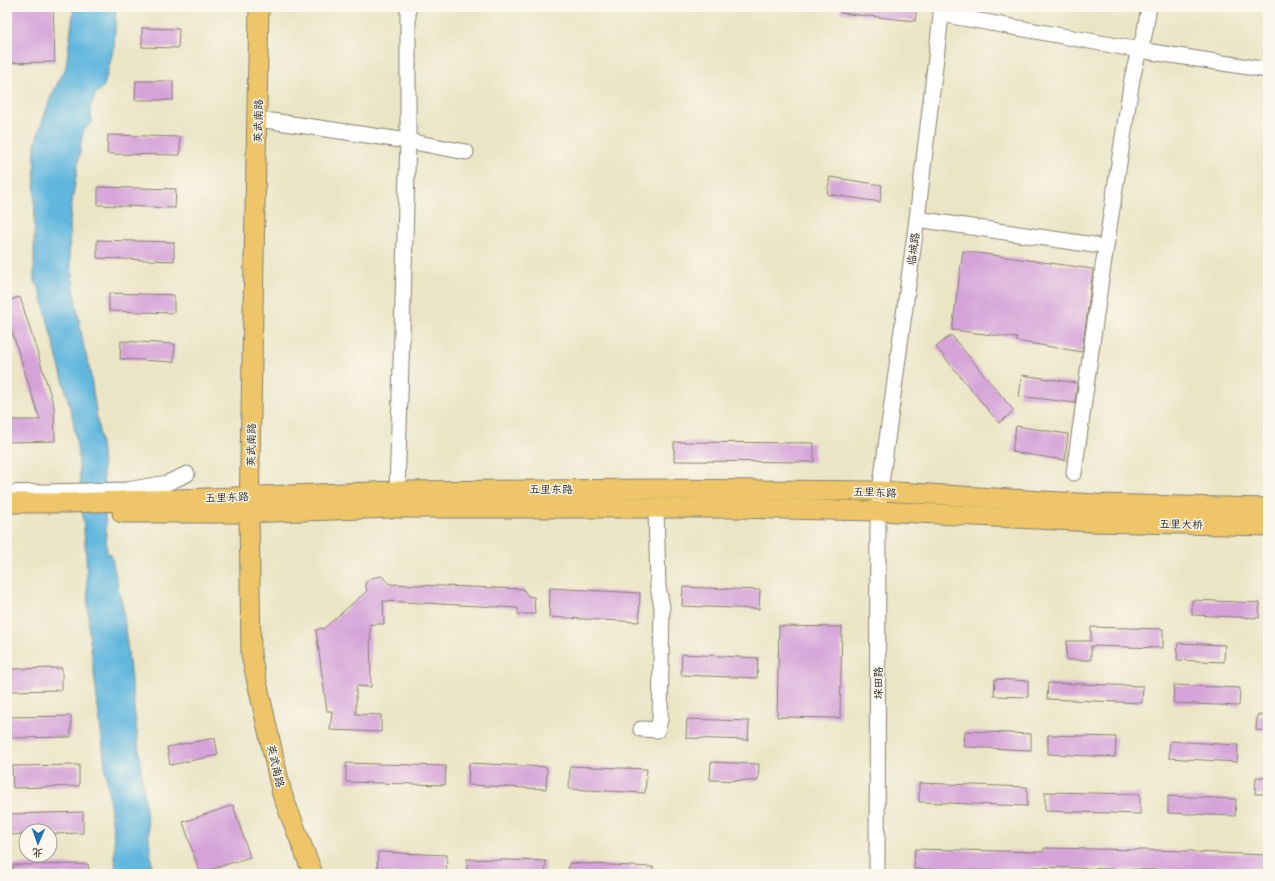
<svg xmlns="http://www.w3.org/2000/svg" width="1275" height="881" viewBox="0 0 1275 881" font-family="'Playpen Sans','LXGW WenKai TC',sans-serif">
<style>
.water{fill:#62b7de;stroke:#3f6a7d}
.building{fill:#d5a3d9}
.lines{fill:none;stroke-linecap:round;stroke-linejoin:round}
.minor-casing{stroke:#848071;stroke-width:17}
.major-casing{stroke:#848071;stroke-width:21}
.minor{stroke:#fff;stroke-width:15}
.major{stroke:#eec569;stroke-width:19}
.labels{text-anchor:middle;stroke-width:3;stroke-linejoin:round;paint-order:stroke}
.street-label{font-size:11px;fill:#1c1c1c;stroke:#fbf7ec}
</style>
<rect width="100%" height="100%" fill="#fbf7ec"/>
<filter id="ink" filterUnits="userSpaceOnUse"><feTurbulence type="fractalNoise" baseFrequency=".025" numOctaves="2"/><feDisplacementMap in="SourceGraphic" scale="8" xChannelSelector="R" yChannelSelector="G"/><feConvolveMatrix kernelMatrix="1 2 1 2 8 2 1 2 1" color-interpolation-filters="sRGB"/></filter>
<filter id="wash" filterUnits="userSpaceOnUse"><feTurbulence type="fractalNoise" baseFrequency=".012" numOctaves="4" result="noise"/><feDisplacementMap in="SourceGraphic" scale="16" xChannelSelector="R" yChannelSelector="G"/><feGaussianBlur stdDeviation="0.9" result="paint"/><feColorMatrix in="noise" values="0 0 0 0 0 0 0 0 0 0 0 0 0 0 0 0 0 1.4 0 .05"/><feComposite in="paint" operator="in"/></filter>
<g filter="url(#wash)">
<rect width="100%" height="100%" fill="#ebe5c6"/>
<polygon class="water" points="74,7 116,7 114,47 104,86 95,95 90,107 92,122 83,131 71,209 69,251 76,304 84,348 90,371 102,452 107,554 111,554 123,609 153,874 116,874 114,838 89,632 86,555 78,453 73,419 39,287 34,281 35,144 50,99 66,67"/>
<g id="blocks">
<g class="building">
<polygon points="7,7 53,7 55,62 7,63"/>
<polygon points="840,7 917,7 915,21 840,13"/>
<polygon points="142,28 179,29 178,48 142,47"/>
<polygon points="136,81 173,81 173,100 135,100"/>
<polygon points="108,135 180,137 180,155 107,154"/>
<polygon points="830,177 882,185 880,202 827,194"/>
<polygon points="98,187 176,189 175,208 98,205"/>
<polygon points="97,240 174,242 174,261 97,258"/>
<polygon points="963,251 1093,269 1082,352 1016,341 1017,338 952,330"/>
<polygon points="109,293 174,295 174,313 109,311"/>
<polygon points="20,297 54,406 55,441 7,442 7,420 40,420 7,316 7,301"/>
<polygon points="951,335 1014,411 999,423 936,347"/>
<polygon points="121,341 175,344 174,362 120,359"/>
<polygon points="1022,375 1077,383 1075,403 1019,396"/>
<polygon points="1016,426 1068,434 1065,460 1012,452"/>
<polygon points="674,442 814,443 814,462 674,461"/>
<polygon points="382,576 389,584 523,589 528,596 534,597 535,614 518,614 518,608 383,601 384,624 370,624 371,687 356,686 356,714 381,715 381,732 330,730 332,711 327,711 316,630 321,628 323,629 367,591 365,583 371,578"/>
<polygon points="683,587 760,590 759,609 682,606"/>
<polygon points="550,588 640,593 639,622 549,617"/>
<polygon points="1192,600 1260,603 1259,618 1192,615"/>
<polygon points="779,626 842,627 840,718 777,717"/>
<polygon points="1091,627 1163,629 1163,648 1091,646 1091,660 1066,660 1067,641 1091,641"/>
<polygon points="1178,643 1225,645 1224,662 1177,660"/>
<polygon points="682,654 758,658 757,678 681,675"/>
<polygon points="62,668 62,690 7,691 7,669"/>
<polygon points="995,679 1028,681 1028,697 994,696"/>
<polygon points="1048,683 1143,686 1142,703 1047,699"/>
<polygon points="1174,685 1240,688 1239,706 1173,703"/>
<polygon points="1257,715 1268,715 1268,731 1256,730"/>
<polygon points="71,716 71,737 7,738 7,717"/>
<polygon points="687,719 749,721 748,740 686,738"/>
<polygon points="965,731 1031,734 1031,750 964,747"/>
<polygon points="1048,735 1116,737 1115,757 1048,754"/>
<polygon points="215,738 218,755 170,765 167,747"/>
<polygon points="1170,741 1238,745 1237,762 1169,758"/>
<polygon points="711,762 759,764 758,781 710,780"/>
<polygon points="346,763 446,766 445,785 346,782"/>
<polygon points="469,763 547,767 546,789 468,785"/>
<polygon points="79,765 79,786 13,788 12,766"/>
<polygon points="570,766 647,769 645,793 569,789"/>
<polygon points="1256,777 1268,778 1268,794 1255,794"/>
<polygon points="919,783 1027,787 1027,806 919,802"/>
<polygon points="1045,792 1140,794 1140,814 1045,811"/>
<polygon points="1168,796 1236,799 1235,816 1168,813"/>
<polygon points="233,805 250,857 200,873 183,822"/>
<polygon points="83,812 83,833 50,834 50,831 26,831 26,834 9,835 9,814"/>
<polygon points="1044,848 1193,851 1193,852 1268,855 1268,874 1203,872 1203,871 1033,867 1033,872 914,869 915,849 1044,852"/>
<polygon points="378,852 447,855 446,874 377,874"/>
<polygon points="467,859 546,861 545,874 467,874"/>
<polygon points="569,863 653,867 653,874 568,874"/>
<polygon points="88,864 89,874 13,874 13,865"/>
</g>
</g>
</g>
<g filter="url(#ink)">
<use href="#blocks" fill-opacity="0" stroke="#848071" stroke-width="1"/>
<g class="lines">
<defs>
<g id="minor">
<polyline points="941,14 1139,50 1268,70"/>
<polyline points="258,119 408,141 466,152"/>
<polyline points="917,219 1094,245"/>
<polyline points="1074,473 1100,286 1132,79 1139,50 1144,36 1149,7"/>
<polyline points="397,491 408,141 408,7"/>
<polyline points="7,493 127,490 167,483 187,474"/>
<polyline points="641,729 657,730 660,720 662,607 658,587 656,509"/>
<polyline points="877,874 878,511 880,491 917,219 942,7"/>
</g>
<g id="major">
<polyline points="259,7 249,512 251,655 282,794 313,874"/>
<polyline points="7,503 69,503 397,491 659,489 880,491 1095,504 1268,508"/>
<polyline points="122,513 239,513 395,508 734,508 878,511 1094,522 1268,526"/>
</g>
</defs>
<use href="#minor" class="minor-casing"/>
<use href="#major" class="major-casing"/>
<use href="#minor" class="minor"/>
<use href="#major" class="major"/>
</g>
</g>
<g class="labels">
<g class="street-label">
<text transform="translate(258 121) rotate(-89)" y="4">英武南路</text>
<text transform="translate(913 249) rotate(-82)" y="4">临城路</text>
<text transform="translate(251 445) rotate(-89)" y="4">英武南路</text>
<text x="551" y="493">五里东路</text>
<text transform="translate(875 492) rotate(2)" y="4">五里东路</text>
<text transform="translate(227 497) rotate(-2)" y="4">五里东路</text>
<text transform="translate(1181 524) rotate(1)" y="4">五里大桥</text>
<text transform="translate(878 683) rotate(-90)" y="4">垛田路</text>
<text transform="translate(276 766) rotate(77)" y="4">英武南路</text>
</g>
</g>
<rect width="1275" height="881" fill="none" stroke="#fbf7ec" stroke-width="24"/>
<g transform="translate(38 843) rotate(182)"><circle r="19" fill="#fbf7ec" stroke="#a29f99"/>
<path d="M0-3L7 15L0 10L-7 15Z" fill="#1f6fb2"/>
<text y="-6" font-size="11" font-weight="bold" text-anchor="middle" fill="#1c1c1c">北</text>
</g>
</svg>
